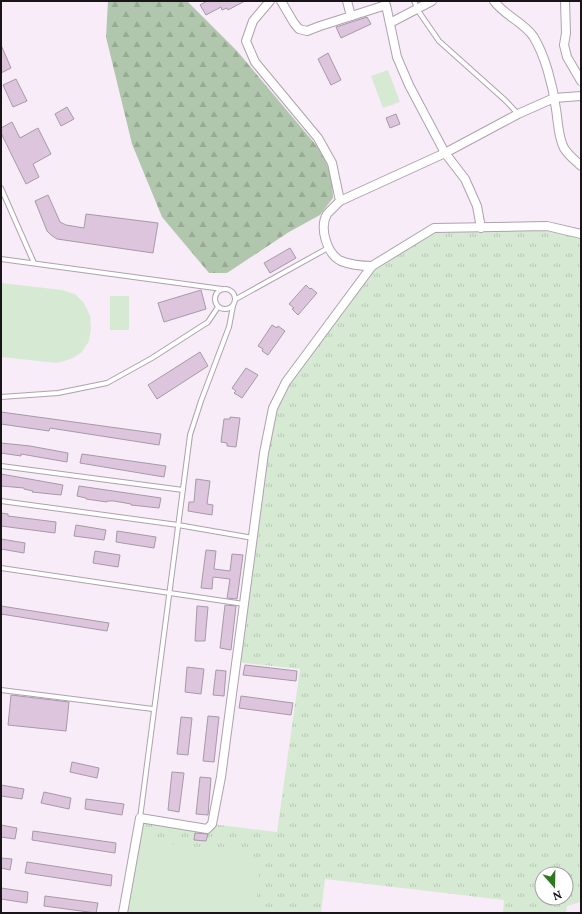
<svg xmlns="http://www.w3.org/2000/svg" width="582" height="914" viewBox="0 0 582 914" font-family="Lora,serif">
<style>
.grass{fill:url(#grass-tufts);fill-rule:evenodd}
.forest{fill:url(#forest-firs)}
.green{fill:#d6ead3}
.building{fill:#dec5de;stroke:#a69aa6}
.lines{fill:none;stroke-linecap:round;stroke-linejoin:round}
.lane-casing{stroke:#aea2ae;stroke-width:6}
.street-casing{stroke:#aea2ae;stroke-width:10}
.lane{stroke:#fff;stroke-width:4}
.street{stroke:#fff;stroke-width:8}
</style>
<defs>
<pattern id="grass-tufts" width="24" height="20" patternUnits="userSpaceOnUse"><rect width="24" height="20" fill="#d6ead3"/><path d="M3 7l-1-3M5 7V3M7 7l1-3M15 17l-1-3M17 17v-4M19 17l1-3" fill="none" stroke="#b7c8b4"/></pattern>
<pattern id="forest-firs" width="22" height="20" patternUnits="userSpaceOnUse"><rect width="22" height="20" fill="#b1c7ad"/><path d="M5 1l3.5 6h-7zM16 11l3.5 6h-7z" fill="#98aa94"/></pattern>
</defs>
<rect width="100%" height="100%" fill="#f9ecf9"/>
<path class="grass" d="M547,226L581,234V902L567,906L566,913H503L504,900L325,879L321,913H123L140,818L207,829L212,824L277,832L300,669L236,662L273,408L372,266L434,228ZM542,874H566V898H542Z"/>
<polygon class="forest" points="108,1 187,1 237,51 321,151 332,176 333,198 320,215 289,232 227,273 209,273 162,217 132,144 106,37"/>
<g class="green">
<polygon points="388,70 400,102 383,108 371,76"/>
<polygon points="1,283 62,290 75,294 84,303 90,315 91,328 89,341 82,352 71,359 57,363 1,357"/>
<rect x="110" y="296" width="19" height="34"/>
<polygon points="144,840 253,855 259,860 260,867 255,913 127,913 138,848 140,842"/>
</g>
<g class="building">
<polygon points="207,1 245,1 228,10 227,8 222,10 221,7 206,15 200,5"/>
<polygon points="367,17 371,24 341,38 336,27"/>
<polygon points="1,45 11,68 1,73"/>
<polygon points="328,53 341,80 331,85 318,59"/>
<polygon points="16,79 27,101 13,107 3,85"/>
<polygon points="67,107 74,119 61,126 55,114"/>
<polygon points="396,114 400,124 390,128 386,118"/>
<polygon points="12,122 20,138 38,128 51,154 33,164 39,177 26,184 1,133 1,128"/>
<polygon points="48,195 60,222 66,225 84,228 86,214 158,223 153,253 57,239 51,235 47,231 35,201"/>
<polygon points="290,248 296,258 270,273 264,263"/>
<polygon points="306,285 310,289 311,288 317,293 298,315 292,309 294,308 289,304"/>
<polygon points="201,290 206,309 164,322 158,303"/>
<polygon points="272,325 277,328 278,326 285,331 268,355 262,351 263,349 258,346"/>
<polygon points="200,352 208,366 157,399 148,385"/>
<polygon points="246,368 258,375 242,398 234,393 236,391 232,388"/>
<polygon points="1,412 161,434 159,445 50,428 49,431 1,424"/>
<polygon points="230,417 240,418 236,447 227,446 227,443 221,442 224,419 230,419"/>
<polygon points="1,443 30,446 68,453 67,462 21,454 21,456 1,453"/>
<polygon points="82,454 166,466 164,477 80,463"/>
<polygon points="1,474 63,485 61,495 32,492 33,491 24,489 24,488 1,486"/>
<polygon points="196,479 210,481 207,504 213,505 212,515 188,511 189,502 194,502"/>
<polygon points="79,486 161,498 159,508 131,505 131,504 114,501 107,501 107,502 86,499 86,498 77,496"/>
<polygon points="1,513 8,514 8,516 56,522 55,533 1,526"/>
<polygon points="76,525 106,530 104,540 74,536"/>
<polygon points="117,531 156,537 154,548 116,542"/>
<polygon points="1,539 25,543 24,553 1,549"/>
<polygon points="206,550 216,551 214,569 230,571 232,554 243,555 237,599 227,598 230,579 213,577 212,589 201,588"/>
<polygon points="95,551 120,555 118,567 93,563"/>
<polygon points="225,605 236,606 231,650 220,648"/>
<polygon points="1,606 109,623 107,631 1,614"/>
<polygon points="197,606 208,607 205,641 195,641"/>
<polygon points="245,665 297,671 296,681 243,675"/>
<polygon points="187,667 204,669 201,694 185,692"/>
<polygon points="216,670 226,671 224,696 213,695"/>
<polygon points="11,695 69,702 66,731 8,725"/>
<polygon points="241,696 293,703 291,715 239,708"/>
<polygon points="208,716 219,717 214,762 203,761"/>
<polygon points="181,717 192,718 188,755 177,754"/>
<polygon points="72,762 99,768 97,778 70,772"/>
<polygon points="172,772 184,773 179,812 168,810"/>
<polygon points="200,777 211,778 208,815 196,814"/>
<polygon points="1,785 24,789 22,799 1,796"/>
<polygon points="44,792 71,798 69,809 41,803"/>
<polygon points="86,799 124,804 122,815 85,809"/>
<polygon points="1,825 17,828 15,839 1,837"/>
<polygon points="33,831 116,843 115,853 32,840"/>
<polygon points="195,833 208,834 206,841 194,840"/>
<polygon points="1,858 12,859 10,870 1,868"/>
<polygon points="27,862 112,875 111,886 25,873"/>
<polygon points="1,888 28,892 27,903 1,899"/>
<polygon points="45,896 98,903 96,913 44,906"/>
</g>
<g class="lines">
<defs>
<g id="lane">
<polyline points="414,1 419,12 439,41 506,101 518,114"/>
<polyline points="1,188 34,263"/>
<polyline points="1,259 222,289"/>
<circle cx="225" cy="299" r="10"/>
<polyline points="236,299 328,248"/>
<polyline points="1,397 58,393 107,383 152,358 208,322 218,307"/>
<polyline points="1,466 183,490"/>
<polyline points="1,501 178,525 253,538"/>
<polyline points="1,568 244,604"/>
<polyline points="1,690 153,709"/>
<polyline points="140,818 190,435 201,401 229,327 233,306"/>
</g>
<g id="street">
<path d="M270,1L253,21L246,41L255,62L318,138L332,163L340,201C336,205 331,210 327,214C319,228 327,254 341,261C351,265 361,266 372,266"/>
<polyline points="281,1 294,23 299,29 307,31 320,26 386,5 397,57 409,85 445,153 465,179 477,206 481,228"/>
<polyline points="347,1 351,16"/>
<path d="M494,1C504,15 523,22 533,36C545,55 553,86 556,109C558,121 558,137 564,148C568,155 575,160 581,166"/>
<polyline points="565,1 566,33 564,45 567,57 581,81"/>
<polyline points="390,23 432,1"/>
<polyline points="340,201 445,153 518,114 554,98 581,96"/>
<polyline points="123,913 140,818 207,829 212,824 221,777 264,453 273,408 286,382 372,266 434,228 547,226 581,234"/>
</g>
</defs>
<use href="#lane" class="lane-casing"/>
<use href="#street" class="street-casing"/>
<use href="#lane" class="lane"/>
<use href="#street" class="street"/>
</g>
<rect width="582" height="914" fill="none" stroke="#181418" stroke-width="4"/>
<g transform="translate(554 886) rotate(160)"><circle r="19" fill="#ffffff" stroke="#a3a1a3"/>
<path d="M0-3L7 15L0 10L-7 15Z" fill="#2d7920"/>
<text y="-6" font-size="11" font-weight="bold" text-anchor="middle" fill="#181418">N</text>
</g>
</svg>
